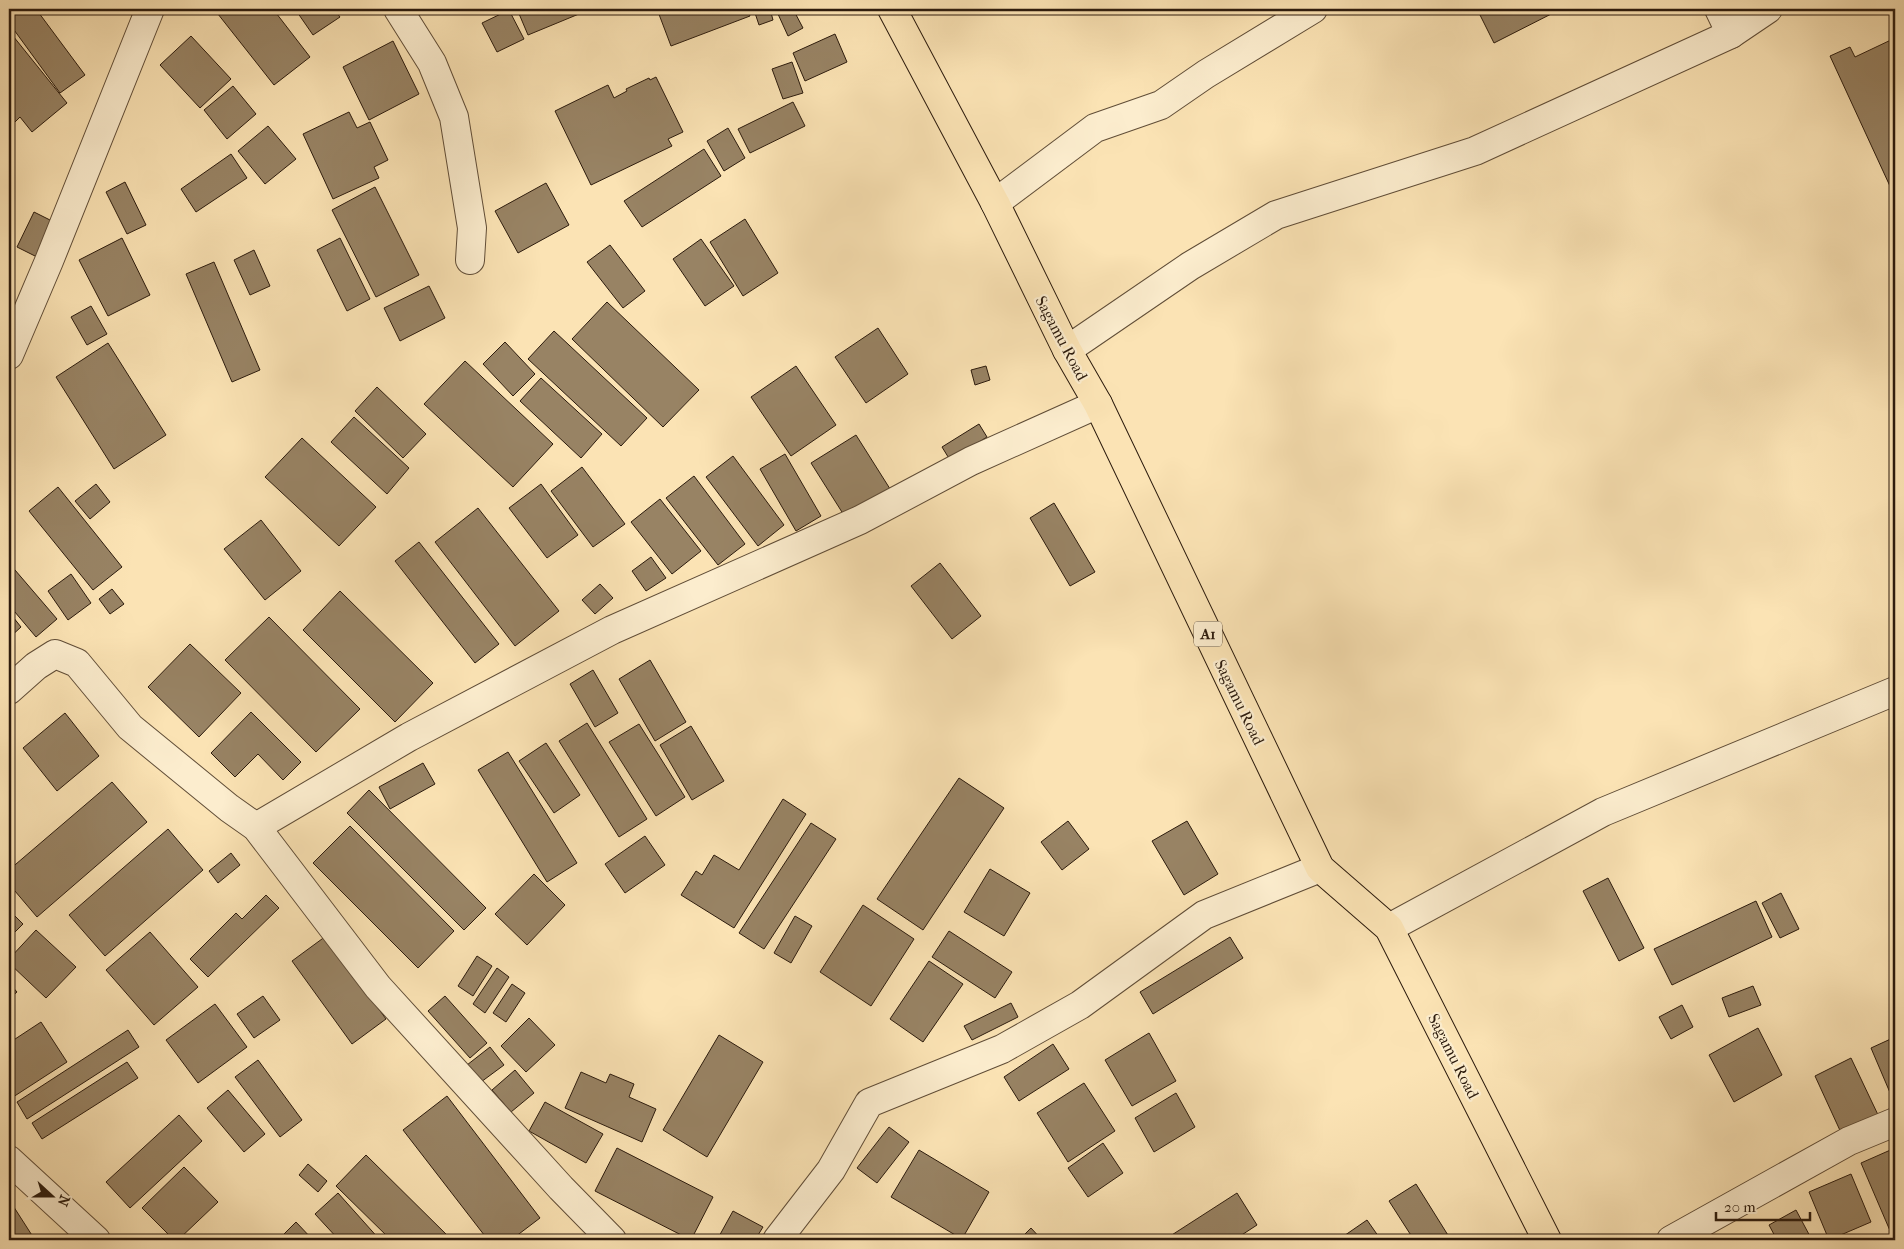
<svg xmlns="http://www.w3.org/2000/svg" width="1904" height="1249" viewBox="0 0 1904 1249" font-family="'IM FELL French Canon',serif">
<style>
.building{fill:#988364;stroke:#2c1b0d}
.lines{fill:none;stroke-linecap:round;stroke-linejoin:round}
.minor-casing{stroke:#604d37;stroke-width:30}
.highway-casing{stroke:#2c1b0d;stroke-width:30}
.minor{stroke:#fcedce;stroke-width:28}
.highway{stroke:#fbe3b4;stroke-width:28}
.labels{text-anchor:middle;stroke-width:4.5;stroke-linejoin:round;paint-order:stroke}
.shield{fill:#fcedce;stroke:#6a5a47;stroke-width:1}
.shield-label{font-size:15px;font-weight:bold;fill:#2c1b0d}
.street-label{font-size:16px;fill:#2c1b0d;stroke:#fcedce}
</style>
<rect width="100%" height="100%" fill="#fbe3b4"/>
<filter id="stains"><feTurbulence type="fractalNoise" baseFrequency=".004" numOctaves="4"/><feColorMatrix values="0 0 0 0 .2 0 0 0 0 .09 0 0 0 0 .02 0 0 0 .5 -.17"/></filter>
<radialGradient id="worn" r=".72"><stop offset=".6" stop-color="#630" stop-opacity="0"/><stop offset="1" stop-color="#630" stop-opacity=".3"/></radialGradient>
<g class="building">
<polygon points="15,9 36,9 85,75 60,93 9,23 9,13"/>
<polygon points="214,9 273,9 310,57 274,85"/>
<polygon points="295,9 334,9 340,17 313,35"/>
<polygon points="517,9 591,9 528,35"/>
<polygon points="657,9 747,9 750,16 671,46"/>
<polygon points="758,9 770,9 773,20 759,25 754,10"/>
<polygon points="788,9 793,9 803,28 788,36 778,14"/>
<polygon points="1477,9 1561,9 1494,43"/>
<polygon points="509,10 524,39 497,52 482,23"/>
<polygon points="9,31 67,103 32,132 20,117 13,124 9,118"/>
<polygon points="835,34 847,62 805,81 793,53"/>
<polygon points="191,36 231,79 200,108 160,65"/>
<polygon points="1893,39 1895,45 1895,197 1830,56 1850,47 1855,57"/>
<polygon points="393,41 419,94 369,120 343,67"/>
<polygon points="792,62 803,93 783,99 772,69"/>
<polygon points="656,77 683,132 668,139 672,146 591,185 555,111 608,85 614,98 627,91 626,89 649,78 650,80"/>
<polygon points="233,86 256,114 227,139 204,110"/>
<polygon points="793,102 805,126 750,153 738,129"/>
<polygon points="349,112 357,128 370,122 388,160 374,167 379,178 333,199 303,134"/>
<polygon points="268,126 296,159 265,184 238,151"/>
<polygon points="728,128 745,158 724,171 707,141"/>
<polygon points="704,149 721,176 642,227 624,201"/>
<polygon points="231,154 247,178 196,212 181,189"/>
<polygon points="125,182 146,225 127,234 106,192"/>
<polygon points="546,183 569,225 518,253 495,211"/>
<polygon points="375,187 419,275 376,297 332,210"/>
<polygon points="34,212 54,222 37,257 17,247"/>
<polygon points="745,219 778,273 743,296 710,242"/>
<polygon points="122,238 150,295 108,316 79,260"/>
<polygon points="340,238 370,299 347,311 317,250"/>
<polygon points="701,239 734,286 705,306 673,259"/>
<polygon points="610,245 645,291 623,308 587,262"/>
<polygon points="254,250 270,286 250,295 234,260"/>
<polygon points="214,262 260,370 232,382 186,274"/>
<polygon points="429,286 445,318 400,341 384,308"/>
<polygon points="607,302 699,390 663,427 572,339"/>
<polygon points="91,306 107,334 87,345 71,317"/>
<polygon points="878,328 908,374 866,403 835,357"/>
<polygon points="554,331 647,418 621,446 528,359"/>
<polygon points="505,342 535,374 513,396 483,364"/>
<polygon points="108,343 166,435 114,469 56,377"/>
<polygon points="465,361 553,444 513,487 424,404"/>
<polygon points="796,366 836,425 791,456 751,397"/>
<polygon points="986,366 990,380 975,385 971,370"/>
<polygon points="541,378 602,434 581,458 520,401"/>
<polygon points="377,387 426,434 403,458 355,411"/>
<polygon points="354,417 409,468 387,494 331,442"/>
<polygon points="979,424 987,437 950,460 942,447"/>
<polygon points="856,435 892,492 847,520 811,463"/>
<polygon points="302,438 376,507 339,546 265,477"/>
<polygon points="785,454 821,516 796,531 760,469"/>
<polygon points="733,456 784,525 758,546 706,477"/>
<polygon points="582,467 625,524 593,547 551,491"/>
<polygon points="694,476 745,544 718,565 666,498"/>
<polygon points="96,484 110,502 90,519 75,501"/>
<polygon points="541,484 578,535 547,558 509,508"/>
<polygon points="58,487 122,567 93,590 29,511"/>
<polygon points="660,499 701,551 672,574 631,522"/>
<polygon points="1054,503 1095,572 1070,586 1030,518"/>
<polygon points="478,508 559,611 515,646 435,542"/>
<polygon points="261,520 301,571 265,600 224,549"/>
<polygon points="419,542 499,644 475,663 395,561"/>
<polygon points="651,557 666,578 646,591 632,571"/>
<polygon points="9,563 57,619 36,637 9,605"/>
<polygon points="940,563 981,616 952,639 911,586"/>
<polygon points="71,574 91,603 68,620 48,591"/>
<polygon points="600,584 613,598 595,614 582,600"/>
<polygon points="112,589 124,604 110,614 99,599"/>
<polygon points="340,591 433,683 395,722 303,630"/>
<polygon points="9,612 21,627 9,638"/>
<polygon points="269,617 360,709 316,752 225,660"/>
<polygon points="190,644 241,693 199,737 148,687"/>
<polygon points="650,660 686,722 655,741 619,679"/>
<polygon points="593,670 618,713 595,727 570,684"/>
<polygon points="251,712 301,762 283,780 258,754 235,777 211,753"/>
<polygon points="65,713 99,756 57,791 23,748"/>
<polygon points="587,723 647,819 619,837 559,741"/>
<polygon points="639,724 685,797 656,816 609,742"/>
<polygon points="691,726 724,781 692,800 660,745"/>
<polygon points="546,743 580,795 554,813 519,761"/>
<polygon points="508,752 577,863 547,882 478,770"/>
<polygon points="423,763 435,784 390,809 379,787"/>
<polygon points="959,778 1004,808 923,930 877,899"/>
<polygon points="112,782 147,822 37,917 9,884 9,870"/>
<polygon points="369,790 486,908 464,930 347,813"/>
<polygon points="783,799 806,814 734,928 681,895 696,871 702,875 714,855 739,870"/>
<polygon points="1068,821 1089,849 1062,870 1041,842"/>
<polygon points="1187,821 1218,874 1184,895 1152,841"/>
<polygon points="811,823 836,839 764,949 739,933"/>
<polygon points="350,826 454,931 418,968 313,863"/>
<polygon points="168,829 203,870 105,956 69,915"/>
<polygon points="645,836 665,865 625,893 605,864"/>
<polygon points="231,853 240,865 218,883 209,871"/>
<polygon points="990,869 1030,893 1004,936 964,912"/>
<polygon points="534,874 565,905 527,945 495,914"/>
<polygon points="1608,878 1644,948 1619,961 1583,891"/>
<polygon points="1781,893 1799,929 1780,938 1762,903"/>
<polygon points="266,895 279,908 208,977 190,959 236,913 242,919"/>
<polygon points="1756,901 1772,937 1672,985 1654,949"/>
<polygon points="863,905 914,939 871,1006 820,972"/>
<polygon points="9,910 23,924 9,938"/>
<polygon points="795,916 812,926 791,963 774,953"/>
<polygon points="36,930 76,967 46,998 9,963 9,959"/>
<polygon points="949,931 1012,972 995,998 932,957"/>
<polygon points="150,932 198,987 154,1025 106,970"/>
<polygon points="326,936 386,1019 352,1044 292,961"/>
<polygon points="1230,937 1243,958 1153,1014 1140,992"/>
<polygon points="477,956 492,966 473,996 458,986"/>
<polygon points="929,961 963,984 923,1042 890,1019"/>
<polygon points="497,968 509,977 485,1013 473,1004"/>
<polygon points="9,983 17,992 9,999"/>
<polygon points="512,984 525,993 506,1022 493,1013"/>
<polygon points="1753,986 1761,1005 1729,1017 1722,998"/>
<polygon points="263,996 280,1020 254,1038 237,1014"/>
<polygon points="445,996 487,1043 470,1058 428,1011"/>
<polygon points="1011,1003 1018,1017 972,1040 964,1026"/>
<polygon points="215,1004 247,1047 198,1083 166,1040"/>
<polygon points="1682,1005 1693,1027 1671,1039 1659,1017"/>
<polygon points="529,1018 555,1045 526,1072 501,1046"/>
<polygon points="41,1022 67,1062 10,1099 9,1097 9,1043"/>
<polygon points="1758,1028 1782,1075 1734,1102 1709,1055"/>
<polygon points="128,1030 139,1047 27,1119 17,1102"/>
<polygon points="1149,1033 1176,1081 1132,1106 1105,1060"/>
<polygon points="719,1035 763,1062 707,1157 663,1130"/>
<polygon points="1895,1037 1895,1102 1894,1102 1871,1048"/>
<polygon points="1053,1044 1069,1069 1019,1101 1004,1077"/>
<polygon points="490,1047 504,1065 481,1082 467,1065"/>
<polygon points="1851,1058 1880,1119 1843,1137 1815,1076"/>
<polygon points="258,1060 302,1120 280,1137 235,1077"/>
<polygon points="127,1062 138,1078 42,1139 32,1123"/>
<polygon points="515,1070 534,1093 511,1112 492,1090"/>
<polygon points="581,1072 606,1083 610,1074 634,1084 629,1097 656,1109 642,1142 565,1108"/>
<polygon points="1084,1083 1115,1131 1068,1162 1037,1113"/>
<polygon points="228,1090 265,1134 244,1152 207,1108"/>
<polygon points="1176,1093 1195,1127 1154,1152 1135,1118"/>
<polygon points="447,1096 540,1218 511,1240 488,1240 403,1130"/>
<polygon points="545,1102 603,1134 586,1163 529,1131"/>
<polygon points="179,1115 202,1141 130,1208 106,1182"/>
<polygon points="889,1127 909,1142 877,1183 857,1168"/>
<polygon points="1103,1143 1123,1173 1088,1197 1068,1168"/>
<polygon points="617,1148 713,1197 691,1240 595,1191"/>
<polygon points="1895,1148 1895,1240 1894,1240 1861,1163"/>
<polygon points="919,1150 989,1192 962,1239 891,1197"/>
<polygon points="366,1155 452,1240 391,1240 336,1186"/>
<polygon points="308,1164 327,1181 318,1192 299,1175"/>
<polygon points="184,1167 218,1202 178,1240 174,1240 142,1208"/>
<polygon points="1851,1174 1871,1222 1829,1240 1809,1192"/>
<polygon points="1416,1184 1451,1240 1414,1240 1389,1201"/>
<polygon points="338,1193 380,1240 339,1240 315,1214"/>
<polygon points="1237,1193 1257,1225 1234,1240 1164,1240"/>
<polygon points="10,1201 35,1240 9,1240"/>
<polygon points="1796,1210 1812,1240 1777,1240 1769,1225"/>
<polygon points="733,1211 763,1227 755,1240 717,1240"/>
<polygon points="1367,1220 1381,1240 1338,1240"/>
<polygon points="296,1222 313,1240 278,1240"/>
<polygon points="1031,1228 1042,1240 1019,1240"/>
</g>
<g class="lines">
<defs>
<g id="minor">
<polyline points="398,9 432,63 454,117 472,228 470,260"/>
<polyline points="1719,9 1731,34"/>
<polyline points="995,203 1095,128 1161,105 1206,74 1313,9"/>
<polyline points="1067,350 1190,266 1276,215 1475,151 1731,34 1768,9"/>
<polyline points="9,355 49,261 150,9"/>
<polyline points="9,690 36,666 55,654 77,663 130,727 229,808 256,827 378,987 561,1188 612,1240"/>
<polyline points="256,827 409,737 612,630 860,520 971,461 1098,404"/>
<polyline points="1389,928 1603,812 1895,691"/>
<polyline points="9,1160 96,1240"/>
<polyline points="777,1240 831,1170 869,1103 1002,1049 1080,1005 1204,915 1320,868"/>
<polyline points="1671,1240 1849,1141 1895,1122"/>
</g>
<polyline id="highway" points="892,9 995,203 1067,350 1098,404 1320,868 1389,928 1547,1240"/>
</defs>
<use href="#minor" class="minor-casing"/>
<use href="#highway" class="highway-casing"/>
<use href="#minor" class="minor"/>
<use href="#highway" class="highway"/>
</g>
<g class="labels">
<rect class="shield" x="1194" y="621.5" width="28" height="25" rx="4"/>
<g class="shield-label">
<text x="1208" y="639">A1</text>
</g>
<g class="street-label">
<text transform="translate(1062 338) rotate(62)" y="6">Sagamu Road</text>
<text transform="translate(1240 702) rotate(64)" y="6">Sagamu Road</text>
<text transform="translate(1454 1056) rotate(63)" y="6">Sagamu Road</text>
</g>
</g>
<rect width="1904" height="1249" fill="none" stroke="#fbe3b4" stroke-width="30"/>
<rect x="10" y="10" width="1884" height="1229" fill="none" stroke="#2c1b0d" stroke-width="2.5"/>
<rect x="15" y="15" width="1874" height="1219" fill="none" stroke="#2c1b0d"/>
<g transform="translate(52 1196) rotate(111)" stroke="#fcedce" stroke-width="4" paint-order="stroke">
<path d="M0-4L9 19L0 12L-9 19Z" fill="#2c1b0d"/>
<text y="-8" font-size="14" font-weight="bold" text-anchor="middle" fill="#2c1b0d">N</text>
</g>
<path d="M1716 1212v8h94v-8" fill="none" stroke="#2c1b0d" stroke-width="2.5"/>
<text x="1724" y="1212" font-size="15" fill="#2c1b0d" stroke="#fcedce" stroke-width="4" paint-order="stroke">20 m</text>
<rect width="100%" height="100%" filter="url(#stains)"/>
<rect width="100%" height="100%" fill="url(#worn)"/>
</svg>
